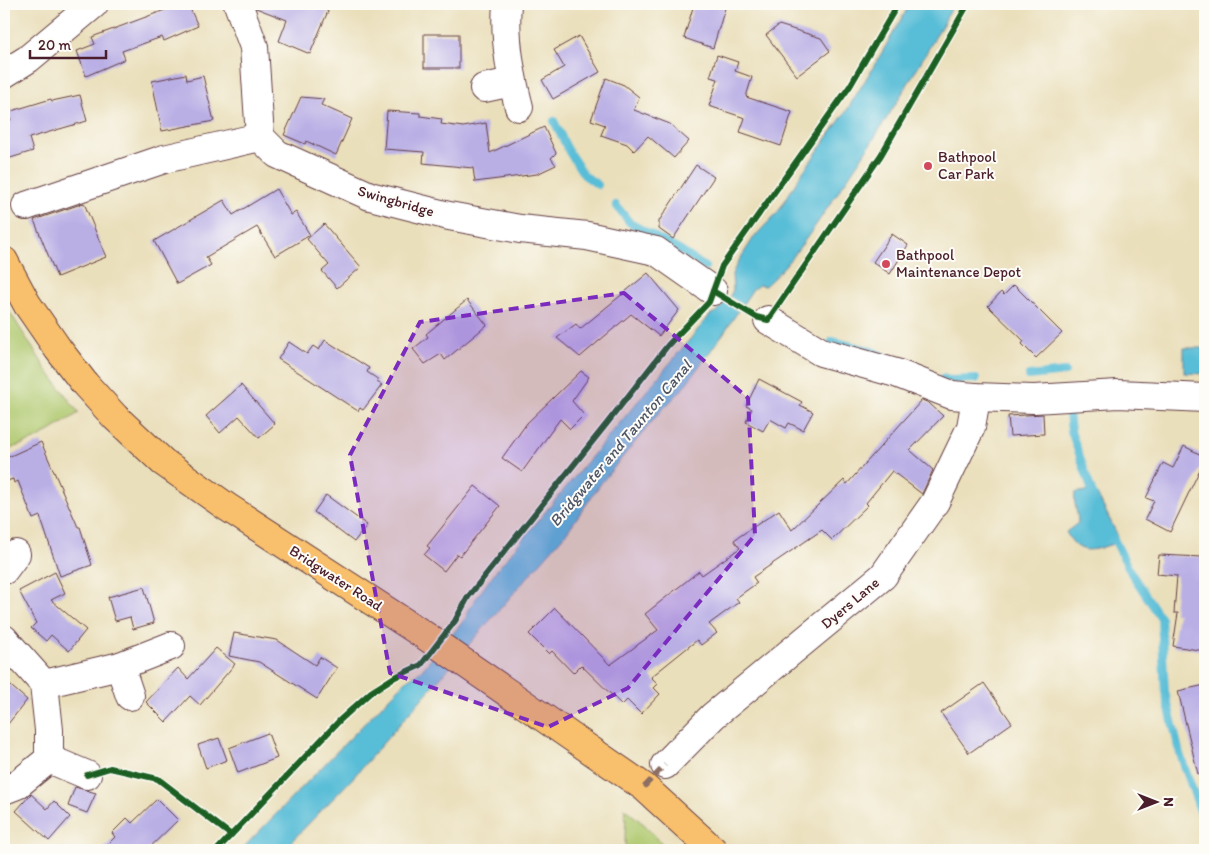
<svg xmlns="http://www.w3.org/2000/svg" width="1209" height="854" viewBox="0 0 1209 854" font-family="Itim,sans-serif">
<style>
.green{fill:#aec76c;stroke:#7c734c}
.water{fill:#59bdd7;stroke:#526e81}
.pier{fill:#eadfbb}
.lines{fill:none;stroke-linecap:round;stroke-linejoin:round}
.stream{stroke:#59bdd7;stroke-width:8}
.building{fill:#b9afe5}
.minor-casing{stroke:#623c41;stroke-width:30}
.major-casing{stroke:#623c41;stroke-width:30}
.minor{stroke:#fff;stroke-width:28}
.major{stroke:#f8bf6c;stroke-width:28}
.quiet{stroke:#8d6e63;stroke-width:5;stroke-dasharray:10 5;stroke-linecap:butt}
.cycleway-casing{stroke:#fdfcf7;stroke-width:9}
.cycleway{stroke:#1b5e20;stroke-width:6}
.marked{fill:#7b2cbf;fill-opacity:0.2;stroke:#7b2cbf;stroke-width:4;stroke-dasharray:10 6;stroke-linejoin:round}
.poi-dot{fill:#d1495b;stroke:#fdfcf7;stroke-width:2}
.labels{text-anchor:middle;stroke-width:4;stroke-linejoin:round;paint-order:stroke}
.poi-label{font-size:15px;fill:#4a1f2b;stroke:#fdfcf7;text-anchor:start}
.street-label{font-size:15px;fill:#4a1f2b;stroke:#fdfcf7}
.water-label{font-size:16px;font-style:italic;fill:#4f5667;stroke:#fdfcf7}
</style>
<rect width="100%" height="100%" fill="#fdfcf7"/>
<filter id="ink" filterUnits="userSpaceOnUse"><feTurbulence type="fractalNoise" baseFrequency=".02" numOctaves="2"/><feDisplacementMap in="SourceGraphic" scale="10" xChannelSelector="R" yChannelSelector="G"/><feConvolveMatrix kernelMatrix="1 2 1 2 8 2 1 2 1" color-interpolation-filters="sRGB"/></filter>
<filter id="wash" filterUnits="userSpaceOnUse"><feTurbulence type="fractalNoise" baseFrequency=".0096" numOctaves="4" result="noise"/><feDisplacementMap in="SourceGraphic" scale="20" xChannelSelector="R" yChannelSelector="G"/><feGaussianBlur stdDeviation="1.12" result="paint"/><feColorMatrix in="noise" values="0 0 0 0 0 0 0 0 0 0 0 0 0 0 0 0 0 1.4 0 .05"/><feComposite in="paint" operator="in"/></filter>
<g filter="url(#wash)">
<rect width="100%" height="100%" fill="#eadfbb"/>
<g class="green">
<polygon points="4,303 46,369 79,413 37,439 4,451"/>
<path d="M624,808L646,826L668,850H626C623,836 628,823 624,808Z"/>
</g>
<g class="water">
<path d="M910,4H954C918,69 879,133 837,194C815,226 794,260 765,286L759,285L753,289L723,334L681,391L660,412L602,482L567,532L351,780L283,850H241L396,691L407,680L422,670L466,618L470,607L495,572L711,314L717,312L730,296L733,290L732,274L738,262L754,237L778,212L800,176L847,110L881,54Z"/>
<polygon points="1184,348 1205,348 1205,374 1184,373"/>
<path d="M1092,490L1097,494L1117,534L1116,543C1093,550 1080,558 1066,532L1078,523C1078,512 1073,504 1075,493Z"/>
</g>
<polygon class="pier" points="727,295 745,306 741,313 722,301"/>
<g class="lines">
<g class="stream">
<polyline points="554,121 569,152 584,175 598,185"/>
<polyline points="616,205 630,223 681,251 705,267"/>
<polyline points="832,341 869,350 885,357"/>
<polyline points="1029,376 1065,372"/>
<polyline points="943,378 949,380 976,379"/>
<polyline points="1069,413 1071,431 1094,497"/>
<polyline points="1112,535 1131,573 1161,618 1165,692 1180,754 1205,825"/>
</g>
</g>
<g id="blocks">
<g class="building">
<polygon points="181,4 188,4 198,26 164,41 162,37 122,51 125,59 86,76 77,51 95,44 92,37"/>
<polygon points="255,4 310,4 328,11 310,54 279,41 287,20 256,8"/>
<polygon points="694,4 712,4 725,8 713,48 684,38"/>
<polygon points="779,25 821,38 830,51 797,76 766,35"/>
<rect x="424" y="34" width="35" height="34"/>
<polygon points="579,36 600,72 553,99 542,80 564,67 554,50"/>
<polygon points="717,55 738,62 735,71 752,77 746,97 792,112 781,146 740,132 745,118 709,106 718,79 710,77"/>
<polygon points="186,74 187,80 203,76 214,121 162,131 152,81"/>
<polygon points="606,78 624,85 639,97 634,110 670,124 689,141 674,158 648,136 634,151 627,144 601,135 605,125 591,120"/>
<polygon points="80,95 87,121 29,138 33,151 4,160 4,122 11,120 8,112 51,99 52,101"/>
<polygon points="301,97 324,99 321,105 352,119 336,155 306,141 305,144 284,135"/>
<polygon points="387,111 420,113 420,116 442,119 441,124 463,127 486,123 490,153 544,127 556,153 551,158 556,165 537,174 475,182 473,168 423,163 424,152 384,149"/>
<polygon points="696,165 714,177 673,239 659,229 659,221"/>
<polygon points="276,189 291,215 296,212 310,235 275,256 257,227 206,257 211,265 177,284 154,241 224,200 233,215"/>
<polygon points="84,203 106,257 57,277 34,220"/>
<polygon points="324,224 361,267 337,288 322,271 329,265 307,239"/>
<polygon points="892,234 908,245 890,274 873,262"/>
<polygon points="648,273 679,310 659,336 631,314 580,357 557,338 576,324 580,329"/>
<polygon points="1014,285 1062,333 1036,358 1022,344 1024,341 988,306 1001,292 1004,295"/>
<polygon points="467,300 487,325 445,360 441,354 425,364 413,349 428,337 426,334"/>
<polygon points="325,340 369,368 367,372 379,380 377,382 382,385 363,410 360,408 358,411 278,359 289,342 307,354 313,346 319,350"/>
<polygon points="581,371 589,377 572,401 584,415 570,429 560,419 522,472 502,458 527,423"/>
<polygon points="759,379 802,402 800,405 813,412 803,430 789,423 786,428 770,419 763,431 746,422 752,409 746,406"/>
<polygon points="241,385 275,424 259,438 239,416 220,433 206,416"/>
<polygon points="922,400 929,403 943,416 910,450 933,470 922,494 892,471 866,503 868,505 832,540 822,530 753,577 757,583 736,598 739,602 709,624 717,633 701,645 697,640 651,677 658,684 654,688 660,694 641,714 627,700 622,705 581,665 573,673 552,651 549,654 529,634 555,608 610,665 658,630 645,614 699,571 702,575 740,548 734,540 779,510 792,530 844,480 847,484"/>
<polygon points="1043,414 1044,434 1010,436 1008,416"/>
<polygon points="41,442 78,527 80,527 92,565 60,576 40,516 33,519 18,481 14,483 13,479 4,482 4,459"/>
<polygon points="1184,446 1205,457 1205,459 1170,532 1145,519 1154,501 1146,498 1163,463 1173,468"/>
<polygon points="475,486 500,506 460,556 457,554 444,571 424,555 430,548 427,546"/>
<polygon points="326,495 367,525 354,542 314,512"/>
<polygon points="1159,555 1202,557 1201,595 1205,596 1205,651 1173,646 1178,613 1174,613 1177,576 1157,574"/>
<polygon points="55,572 65,593 51,600 86,630 69,651 51,635 46,641 31,628 36,623 19,591"/>
<polygon points="144,587 154,623 133,629 130,617 115,621 108,597"/>
<polygon points="234,633 277,640 315,665 320,657 337,668 317,699 259,662 229,656"/>
<polygon points="216,648 235,664 200,705 190,696 166,722 146,702 178,668 188,679"/>
<polygon points="4,680 27,700 4,729"/>
<polygon points="984,683 1012,723 969,753 941,713"/>
<polygon points="1205,685 1205,773 1198,774 1178,691"/>
<polygon points="268,733 277,758 238,773 229,748"/>
<polygon points="219,738 227,760 206,768 198,745"/>
<polygon points="75,787 96,793 87,813 68,806"/>
<polygon points="31,794 47,809 54,801 70,817 49,841 16,811"/>
<polygon points="157,799 178,820 147,850 102,850 115,837 112,833 127,818 132,823"/>
</g>
</g>
</g>
<g filter="url(#ink)">
<use href="#blocks" fill-opacity="0" stroke="#623c41" stroke-width="1"/>
<g class="lines">
<defs>
<g id="minor">
<polyline points="238,4 254,47 260,137"/>
<path d="M507,4C504,39 510,73 519,107"/>
<polyline points="4,74 28,59 94,4"/>
<polyline points="484,88 512,82"/>
<polyline points="260,137 277,154 370,196 449,216 520,229 587,236 656,251 713,291"/>
<polyline points="26,206 164,159 260,137"/>
<polyline points="768,320 821,352 896,373 952,395 975,397 1034,399 1118,394 1205,398"/>
<polyline points="4,570 16,554"/>
<polyline points="4,639 44,684 49,730 49,759 17,785 4,790"/>
<polyline points="120,666 130,696"/>
<polyline points="44,684 120,666 171,646"/>
<polyline points="49,759 87,775"/>
<polyline points="665,765 713,716 883,576 935,502 971,427 974,410 975,397"/>
</g>
<polyline id="major" points="4,261 27,304 58,349 85,384 115,417 163,462 227,507 424,635 644,787 713,850"/>
</defs>
<use href="#minor" class="minor-casing"/>
<use href="#major" class="major-casing"/>
<use href="#minor" class="minor"/>
<use href="#major" class="major"/>
<polyline class="quiet" points="644,787 665,765"/>
<defs>
<g id="cycleway">
<polyline points="713,291 756,317 768,320 881,155 968,4"/>
<polyline points="87,775 110,768 158,779 231,835"/>
<polyline points="217,850 340,720 371,692 393,678 421,665 455,621 468,597 608,422 668,345 709,302 722,266 850,86 898,4"/>
</g>
</defs>
<use href="#cycleway" class="cycleway-casing"/>
<use href="#cycleway" class="cycleway"/>
</g>
</g>
<path class="marked" d="M624,293L748,398L755,535L628,688L548,727L390,673L350,455L420,322Z"/>
<g class="poi-dot">
<circle cx="928" cy="166" r="5"/>
<circle cx="886" cy="264" r="5"/>
</g>
<g class="labels">
<g class="poi-label">
<text x="938" y="162">Bathpool<tspan x="938" dy="17">Car Park</tspan></text>
<text x="896" y="260">Bathpool<tspan x="896" dy="17">Maintenance Depot</tspan></text>
</g>
<g class="street-label">
<text transform="translate(396 201) rotate(16)" y="5">Swingbridge</text>
<text transform="translate(336 578) rotate(33)" y="5">Bridgwater Road</text>
<text transform="translate(850 603) rotate(-40)" y="5">Dyers Lane</text>
</g>
<g class="water-label">
<text transform="translate(620 443) rotate(-50)" y="6">Bridgwater and Taunton Canal</text>
</g>
</g>
<rect width="1209" height="854" fill="none" stroke="#fdfcf7" stroke-width="20"/>
<g transform="translate(1156 802) rotate(90)" stroke="#fdfcf7" stroke-width="4" paint-order="stroke">
<path d="M0-4L9 19L0 12L-9 19Z" fill="#4a1f2b"/>
<text y="-8" font-size="14" font-weight="bold" text-anchor="middle" fill="#4a1f2b">N</text>
</g>
<path d="M30 50v8h76v-8" fill="none" stroke="#4a1f2b" stroke-width="2.5"/>
<text x="38" y="50" font-size="15" fill="#4a1f2b" stroke="#fdfcf7" stroke-width="4" paint-order="stroke">20 m</text>
</svg>
